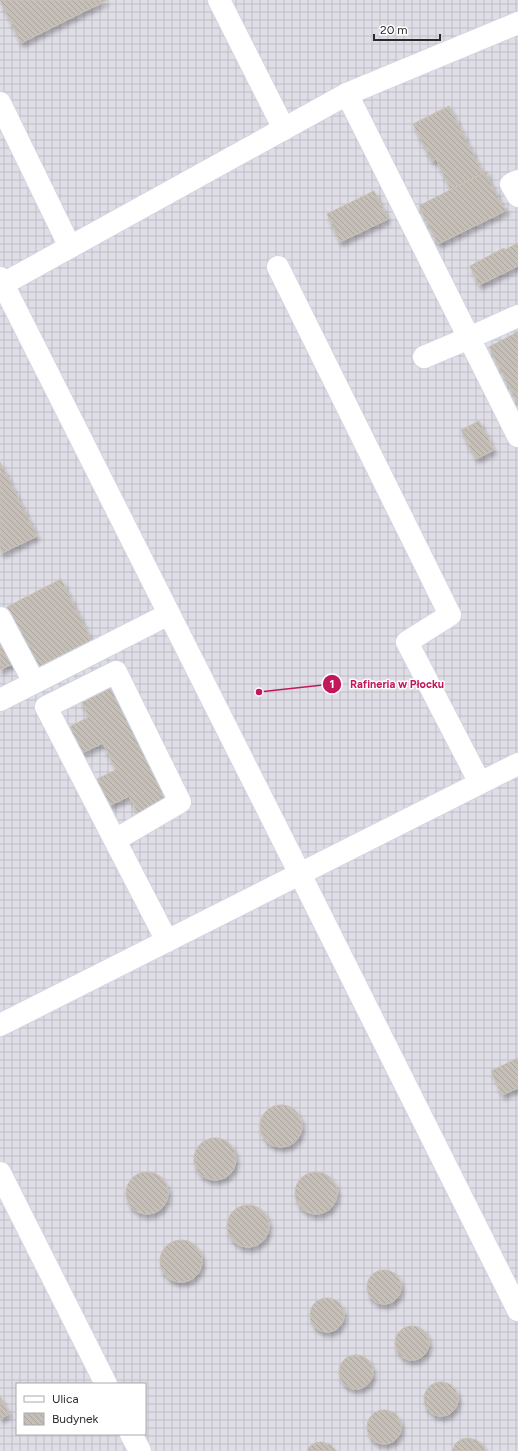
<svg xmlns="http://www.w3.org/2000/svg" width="518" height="1451" viewBox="0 0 518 1451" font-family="Figtree,sans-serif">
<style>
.industrial{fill:url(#industrial-grid);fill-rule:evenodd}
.building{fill:url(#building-back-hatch);stroke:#c9c0b5;filter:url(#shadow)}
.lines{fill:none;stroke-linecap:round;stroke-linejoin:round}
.minor-casing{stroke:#d1d7e4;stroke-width:24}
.minor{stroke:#fff;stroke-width:22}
.leader{fill:none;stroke:#c2185b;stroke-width:1.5}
.callout-dot{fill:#c2185b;stroke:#fff;stroke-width:1.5}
.mark-label{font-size:12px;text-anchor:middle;font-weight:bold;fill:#fff}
.callout-label{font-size:11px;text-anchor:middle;font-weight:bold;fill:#c2185b;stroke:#fff;stroke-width:3;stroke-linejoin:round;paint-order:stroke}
</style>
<defs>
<pattern id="industrial-grid" width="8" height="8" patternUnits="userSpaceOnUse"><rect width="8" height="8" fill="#dfdde5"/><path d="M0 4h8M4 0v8" fill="none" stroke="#c0bec5"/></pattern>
<pattern id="building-back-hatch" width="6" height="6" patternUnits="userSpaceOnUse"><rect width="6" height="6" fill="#c6bfb8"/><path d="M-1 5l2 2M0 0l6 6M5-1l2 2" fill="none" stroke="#aaa49e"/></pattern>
<filter id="shadow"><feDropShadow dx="2.5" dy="4.5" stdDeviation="2" flood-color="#0004"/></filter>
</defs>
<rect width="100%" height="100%" fill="#ede4dc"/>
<path class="industrial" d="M0,0H518V1451H0ZM17,1384H145V1434H17Z"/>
<g class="building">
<polygon points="0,0 107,0 21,43"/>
<polygon points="449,106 482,172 484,171 485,172 451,190 436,159 432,161 413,124"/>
<polygon points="487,171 488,173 486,174 504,209 506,208 507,210 438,244 419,206"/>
<polygon points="374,191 388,219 340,242 327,214"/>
<polygon points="518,243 518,266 479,285 470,266 504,248 505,250"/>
<polygon points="518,332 518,404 489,347"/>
<polygon points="479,421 494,450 476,459 461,430"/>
<polygon points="0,462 37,536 2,553 0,549"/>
<polygon points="61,579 91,640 38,667 7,607"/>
<polygon points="0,635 14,663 0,670"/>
<polygon points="113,683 171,797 138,814 129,796 109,806 95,780 116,770 103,743 82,753 69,727 89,717 80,699"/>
<polygon points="518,1058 518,1088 502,1095 491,1071"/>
<circle cx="281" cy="1126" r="21"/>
<circle cx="215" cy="1159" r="21"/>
<circle cx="147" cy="1193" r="21"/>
<circle cx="316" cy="1193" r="21"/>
<circle cx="248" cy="1226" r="21"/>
<circle cx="181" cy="1261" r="21"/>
<circle cx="384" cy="1287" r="17"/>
<circle cx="327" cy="1315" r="17"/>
<circle cx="412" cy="1343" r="17"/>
<circle cx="356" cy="1372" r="17"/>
<circle cx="441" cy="1399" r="17"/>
<polygon points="0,1396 9,1414 0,1419"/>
<circle cx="384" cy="1427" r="17"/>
<polygon points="469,1438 476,1440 482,1444 485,1451 452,1451 456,1443 462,1439"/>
<polygon points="321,1442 329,1444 336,1451 307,1451 309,1447 315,1443"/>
</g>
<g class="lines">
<defs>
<g id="minor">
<polyline points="219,0 284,129"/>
<polyline points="347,94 518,23"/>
<polyline points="0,103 70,247"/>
<polyline points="518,181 511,184 518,196"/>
<polyline points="278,267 450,615 407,642 480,783"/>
<polyline points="0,278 300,874 518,1310"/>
<polyline points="3,284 347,94 518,436"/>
<polyline points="424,357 469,338 518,316"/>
<polyline points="0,618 34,682"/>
<polyline points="0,700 169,614"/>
<polyline points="115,840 180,802 116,672 46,707 167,941"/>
<polyline points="0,1025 518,764"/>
<polyline points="0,1173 106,1384"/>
<polyline points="131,1434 140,1451"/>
</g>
</defs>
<use href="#minor" class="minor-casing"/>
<use href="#minor" class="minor"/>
</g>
<path class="leader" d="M259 692L332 684"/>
<g class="callout-dot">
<circle cx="259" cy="692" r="4"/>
<circle cx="332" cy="684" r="10"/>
</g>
<g class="mark-label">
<text x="332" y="688">1</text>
</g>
<g class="callout-label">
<text x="397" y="688">Rafineria w Płocku</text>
</g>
<rect x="16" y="1383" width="130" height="52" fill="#ffffff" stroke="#aaaaaa"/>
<rect x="24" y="1396" width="20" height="6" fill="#ffffff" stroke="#aaaaaa"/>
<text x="52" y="1403" font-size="12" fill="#2b2b2b">Ulica</text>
<rect x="24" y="1413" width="20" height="12" fill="url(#building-back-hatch)" stroke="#aaaaaa"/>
<text x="52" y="1423" font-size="12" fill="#2b2b2b">Budynek</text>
<path d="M374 34v6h66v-6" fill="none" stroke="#2b2b2b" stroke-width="2"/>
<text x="380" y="34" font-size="12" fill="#2b2b2b" stroke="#ffffff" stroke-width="3" paint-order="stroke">20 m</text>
</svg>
